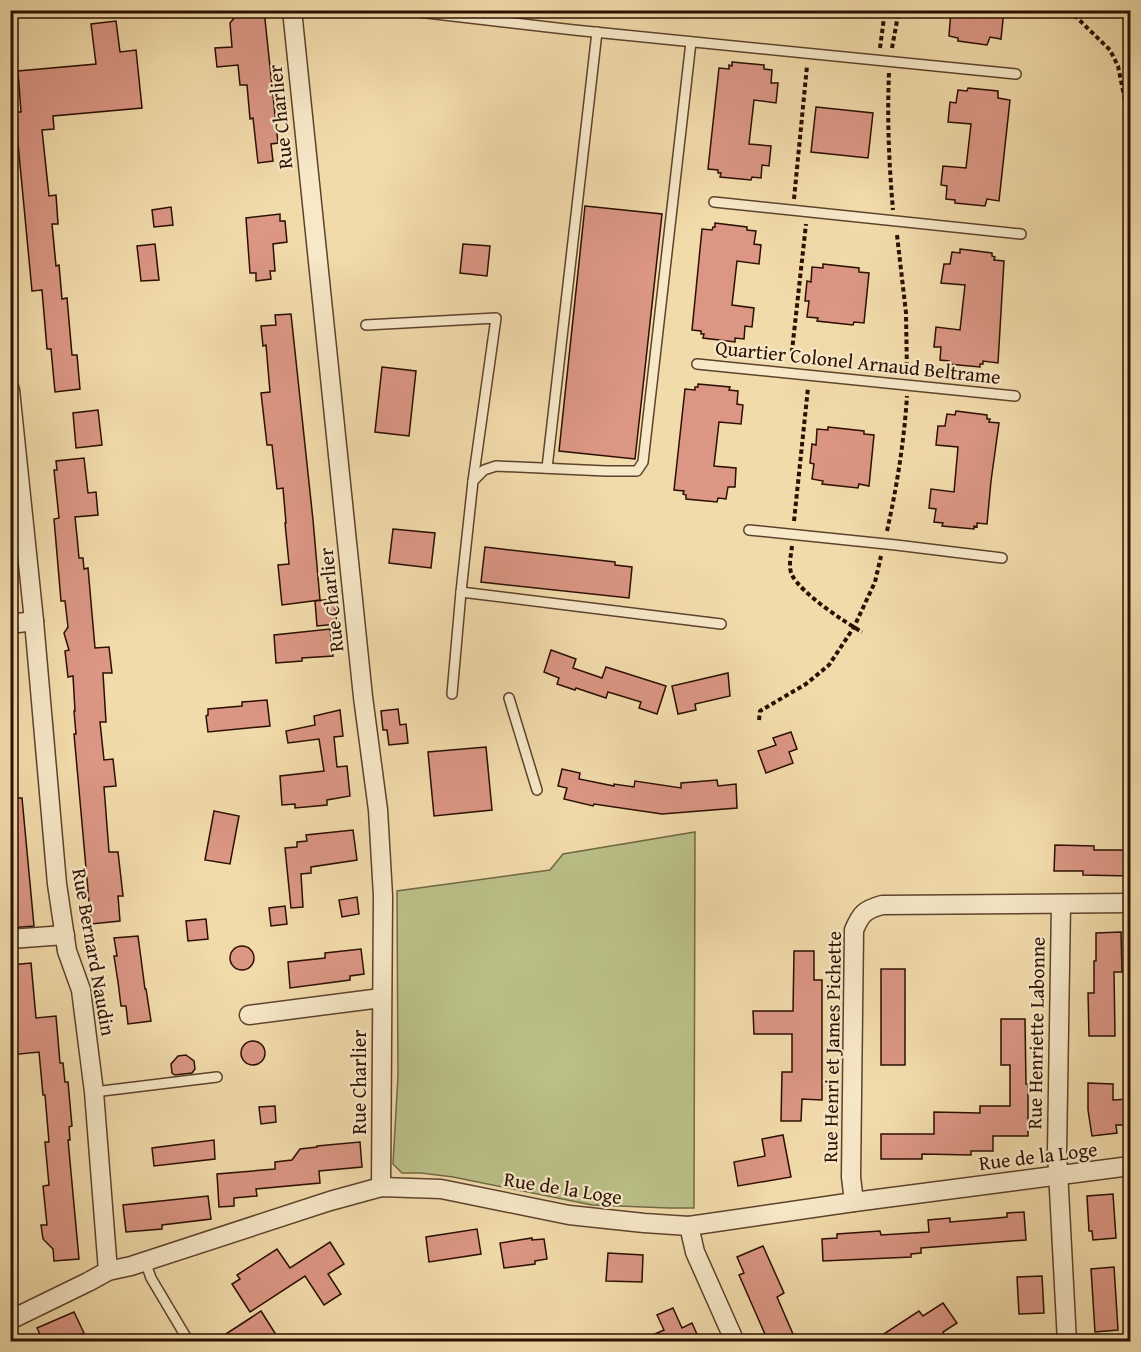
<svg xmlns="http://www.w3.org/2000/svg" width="1141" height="1352" viewBox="0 0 1141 1352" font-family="'Gentium Book Plus',serif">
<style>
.green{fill:#bbc088;stroke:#736844;stroke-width:1.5}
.building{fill:#db9684;stroke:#2b0f00;stroke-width:1.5}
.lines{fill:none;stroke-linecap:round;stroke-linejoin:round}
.lane-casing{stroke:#5d422b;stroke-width:12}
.street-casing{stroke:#5d422b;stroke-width:21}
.path{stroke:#2b0f00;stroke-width:4;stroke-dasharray:4.5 3;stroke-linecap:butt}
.lane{stroke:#f7e8c8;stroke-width:9}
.street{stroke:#f7e8c8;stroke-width:18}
.labels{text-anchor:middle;stroke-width:4.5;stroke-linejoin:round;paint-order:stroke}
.street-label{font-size:20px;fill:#2b0f00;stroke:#f7e8c8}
</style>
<rect width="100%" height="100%" fill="#f2dbab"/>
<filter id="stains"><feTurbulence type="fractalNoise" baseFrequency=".00333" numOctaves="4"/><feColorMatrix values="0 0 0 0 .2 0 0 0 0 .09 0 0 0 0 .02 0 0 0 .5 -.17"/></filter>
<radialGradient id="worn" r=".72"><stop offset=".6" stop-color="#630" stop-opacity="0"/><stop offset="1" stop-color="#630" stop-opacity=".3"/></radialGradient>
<polygon class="green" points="695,832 694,1208 669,1208 592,1205 453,1177 421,1173 402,1173 393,1164 398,1076 397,891 550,870 563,854"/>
<g class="building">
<polygon points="235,10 264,10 278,143 271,144 273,161 258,163 253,118 250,119 247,85 240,85 238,65 217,67 215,48 232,47 230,23 235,17"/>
<polygon points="951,10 1004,10 1001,39 990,37 987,45 958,41 958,38 949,36"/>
<polygon points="116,21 120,52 136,50 142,108 53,116 54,129 42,130 49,196 56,195 58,224 52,224 56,266 59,265 62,299 67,298 72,355 77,355 80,389 55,392 51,349 47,349 42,290 32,291 15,112 21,112 18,71 96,64 91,24"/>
<polygon points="732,62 764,65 764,69 772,70 771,83 778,83 776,103 754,100 749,144 771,146 769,166 762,165 761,178 752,177 751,180 720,177 721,173 718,173 718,170 708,169 719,68 729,69 729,65 732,66"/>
<polygon points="968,88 998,91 998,98 1010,100 999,201 987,199 985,206 955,203 955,200 946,199 947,186 941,185 943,166 966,168 971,124 948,122 950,102 956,103 958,90 967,91"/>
<polygon points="816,107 873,113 868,158 811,152"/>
<polygon points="585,206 662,214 635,459 559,451"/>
<polygon points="171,207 173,225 154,227 152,210"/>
<polygon points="280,214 280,221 285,221 287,242 273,244 275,271 270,271 271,279 256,281 256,273 250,273 246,218"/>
<polygon points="715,223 747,227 747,230 756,231 754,244 761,245 759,264 737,261 732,305 754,308 752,327 745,326 744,339 735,338 735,342 703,338 704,334 701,334 701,331 692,330 702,229 712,230 713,227 715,227"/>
<polygon points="155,244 159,280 141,281 137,246"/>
<polygon points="463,244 490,246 487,276 460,273"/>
<polygon points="960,249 992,253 992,256 995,257 994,260 1004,261 998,363 983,361 983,364 980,364 980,367 948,364 949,361 940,360 941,347 934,347 936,327 960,330 965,285 941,283 944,264 950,264 952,252 960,253"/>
<polygon points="823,264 859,268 859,272 869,273 864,323 854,322 853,325 817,321 818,318 807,317 809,301 805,301 807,281 811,282 812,267 823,268"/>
<polygon points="291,314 313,520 320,600 282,605 278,565 289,564 285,523 286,523 283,488 277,489 272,445 267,445 261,393 270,392 266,345 263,346 261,326 276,325 275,315"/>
<polygon points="382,367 416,371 409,436 375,432"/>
<polygon points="698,384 730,387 729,390 738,391 737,404 743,405 741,424 719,422 714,466 736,468 735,487 728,487 726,499 718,498 717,502 686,499 686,495 683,494 684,491 674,490 685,389 695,390 695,387 698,387"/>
<polygon points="98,410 102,445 76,448 73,413"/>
<polygon points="956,411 987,415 987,419 990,419 989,422 999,423 991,481 987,524 977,523 977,527 974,526 974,529 942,526 943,523 934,522 936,509 929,508 931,489 954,492 958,447 936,445 938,426 945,426 947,414 955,415"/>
<polygon points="828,427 864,431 864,434 874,435 869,486 859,484 858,488 822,484 823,481 812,479 814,464 810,463 812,444 816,445 817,429 828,430"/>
<polygon points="84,458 88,493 96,492 98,515 75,517 77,536 79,558 83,558 84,569 88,568 95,648 109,647 112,673 103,673 106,722 100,722 104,760 113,759 116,786 104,787 109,852 118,852 123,896 118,896 120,921 91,924 74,734 76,734 74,711 75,711 73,676 68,677 65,651 69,650 64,633 68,627 65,601 61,601 54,519 59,518 54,470 57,470 56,461"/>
<polygon points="393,529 435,533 431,568 389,563"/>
<polygon points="485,547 615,562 615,565 632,567 629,598 481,582"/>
<polygon points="334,599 337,624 317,626 315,601"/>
<polygon points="330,629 333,656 302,658 302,661 276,663 274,635"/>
<polygon points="551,650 576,659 573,668 602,678 606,667 666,686 657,714 639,708 641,702 608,692 606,698 576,688 575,690 557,684 559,678 544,672"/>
<polygon points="728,673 730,696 695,704 696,710 678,714 672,686"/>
<polygon points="267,700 270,726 208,732 206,716 208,715 208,709 242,706 242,702"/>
<polygon points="398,709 400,725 406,724 408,743 389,745 387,730 383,730 381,711"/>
<polygon points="340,710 343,736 334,737 337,767 347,766 350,796 327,800 327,805 295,808 295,804 282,805 280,776 324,771 319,739 288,743 286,731 315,725 314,716"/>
<polygon points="791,732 797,749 789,752 793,763 766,773 758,751 776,745 773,738"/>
<polygon points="486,747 492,810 434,816 428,752"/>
<polygon points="562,769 580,773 579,779 614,786 614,784 634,787 635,781 681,788 681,783 717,780 718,786 736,784 737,808 662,814 594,804 593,806 564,799 567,788 558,786"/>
<polygon points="10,798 22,798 34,926 10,928"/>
<polygon points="214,811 239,816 230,864 205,860"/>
<polygon points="353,830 357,860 311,867 311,873 301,874 303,907 291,908 285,848 297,847 297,842 307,841 306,835"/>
<polygon points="1055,845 1094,846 1094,850 1131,850 1131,876 1083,875 1083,871 1054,871"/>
<polygon points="357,897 359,914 342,917 339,900"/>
<polygon points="285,906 287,924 271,926 269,908"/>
<polygon points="206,919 208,939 188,941 186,921"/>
<polygon points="1121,932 1122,972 1114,972 1115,1036 1089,1036 1088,993 1094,993 1094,961 1096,961 1096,933"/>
<polygon points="138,936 145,989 146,989 151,1021 128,1024 126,1006 121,1006 118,982 114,956 117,956 114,938"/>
<circle cx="242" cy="958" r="12"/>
<polygon points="361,949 364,974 350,976 350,980 290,988 288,962 325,958 325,953"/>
<polygon points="794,951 814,951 814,980 822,980 822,1100 802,1099 801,1121 781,1121 782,1072 792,1072 792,1034 754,1034 753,1011 793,1011"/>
<polygon points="31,963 36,1018 56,1016 60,1063 63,1063 65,1082 68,1082 72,1126 69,1127 70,1140 68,1140 79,1259 54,1261 53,1249 43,1239 41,1225 47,1225 43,1186 49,1185 45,1142 49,1142 45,1095 43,1095 39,1052 10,1055 10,965"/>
<rect x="881" y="969" width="24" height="96"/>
<polygon points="1001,1019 1025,1019 1026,1084 1028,1084 1028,1136 993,1136 993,1151 971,1151 971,1155 922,1154 922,1159 881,1159 881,1134 934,1134 934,1112 980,1113 980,1106 1010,1106 1010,1065 1001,1065"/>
<circle cx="253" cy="1053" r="12"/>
<polygon points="186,1055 194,1061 195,1069 192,1073 175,1075 172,1073 171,1064 178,1056"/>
<polygon points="1088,1083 1113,1084 1113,1100 1131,1099 1131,1125 1116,1125 1117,1133 1092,1136 1088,1110"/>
<polygon points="275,1106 276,1122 261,1124 259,1107"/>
<polygon points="783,1135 791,1177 738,1186 734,1162 765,1156 762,1139"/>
<polygon points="214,1140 215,1159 154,1166 152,1148"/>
<polygon points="360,1142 362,1167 319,1171 320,1183 256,1189 257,1196 234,1198 234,1206 219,1207 217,1174 275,1169 275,1162 292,1160 300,1149 317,1147 317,1146"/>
<polygon points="1113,1194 1116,1238 1093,1240 1092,1231 1089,1231 1087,1196"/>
<polygon points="208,1196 211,1219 162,1225 162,1229 126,1232 123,1205"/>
<polygon points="1024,1212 1026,1240 921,1248 921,1253 911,1254 911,1257 823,1261 822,1239 837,1238 837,1234 880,1231 881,1235 929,1232 928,1220 950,1218 950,1222 986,1219 1007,1217 1007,1213"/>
<polygon points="477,1229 481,1254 429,1262 426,1237"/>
<polygon points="532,1238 532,1240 544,1239 547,1259 535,1261 535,1264 504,1268 500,1243"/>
<polygon points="330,1242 344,1264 328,1274 341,1294 324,1305 305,1276 250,1312 232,1284 240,1279 237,1275 277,1249 290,1268"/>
<polygon points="763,1246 784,1293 777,1297 796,1341 768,1341 739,1275 744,1273 737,1257"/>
<polygon points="608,1253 643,1255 642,1282 606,1281"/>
<polygon points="1114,1267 1118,1330 1095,1332 1091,1269"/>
<polygon points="1042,1276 1044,1313 1019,1314 1017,1277"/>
<polygon points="943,1303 957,1323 943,1332 948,1341 873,1341 919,1311 923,1316"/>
<polygon points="673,1308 682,1328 692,1323 700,1341 639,1341 664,1330 657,1315"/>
<polygon points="261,1311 280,1341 215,1341 249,1319"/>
<polygon points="74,1312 84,1333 65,1341 43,1341 37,1328"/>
</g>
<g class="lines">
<defs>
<g id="lane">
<polyline points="401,10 574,30 1016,74"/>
<polyline points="714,202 1021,234"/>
<polyline points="366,325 496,318 473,481"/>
<polyline points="697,364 1015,396"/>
<polyline points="547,468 597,32"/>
<polyline points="749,530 896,545 1002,558"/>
<polyline points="461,592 721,624"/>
<polyline points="452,694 461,592 473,481 484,470 496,466 606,471 637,471 643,462 691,42"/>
<polyline points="509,698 537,790"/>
<polyline points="94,1092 217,1077"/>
<polyline points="145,1261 151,1278 189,1342"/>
</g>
<g id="street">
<polyline points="292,10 363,697 378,810 383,896 381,1187"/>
<polyline points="10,390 34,621 57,884 67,951 81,990 94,1092 108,1271"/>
<polyline points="10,624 34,621"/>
<polyline points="1061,904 1057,1152 1067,1342"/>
<polyline points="10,939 65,935"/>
<polyline points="249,1015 381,998"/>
<path d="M854,1202L851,1177L854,930C861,914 864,910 882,905L1130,903"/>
<polyline points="689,1226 695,1252 735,1342"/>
<polyline points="10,1320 88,1282 108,1271 131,1266 330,1201 381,1187 441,1189 569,1215 644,1223 689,1226 854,1202 1130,1166"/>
</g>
</defs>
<use href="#lane" class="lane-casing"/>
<use href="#street" class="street-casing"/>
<g class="path">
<polyline points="1069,10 1110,50 1118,66 1130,125"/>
<polyline points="880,48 885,10"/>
<polyline points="892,48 899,10"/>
<path d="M889,73C887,119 889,164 893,210"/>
<polyline points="794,199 807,66"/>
<polyline points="897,235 906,313 907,374"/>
<polyline points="791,360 806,224"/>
<polyline points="794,521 808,388"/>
<path d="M887,531C897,486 904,442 907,396"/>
<path d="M792,546C791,555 788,567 792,575C801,593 843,621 862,632"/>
<polyline points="759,720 760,711 806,684 829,665 854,627 875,582 881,556"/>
</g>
<use href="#lane" class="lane"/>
<use href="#street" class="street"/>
</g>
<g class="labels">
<g class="street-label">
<text transform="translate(280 117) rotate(-96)" y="7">Rue Charlier</text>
<text transform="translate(858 362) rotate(6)" y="7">Quartier Colonel Arnaud Beltrame</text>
<text transform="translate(331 600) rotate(-96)" y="7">Rue Charlier</text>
<text transform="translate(94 952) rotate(80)" y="7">Rue Bernard Naudin</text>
<text transform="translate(1036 1033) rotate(-89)" y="7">Rue Henriette Labonne</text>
<text transform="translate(832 1047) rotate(-89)" y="7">Rue Henri et James Pichette</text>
<text transform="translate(359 1082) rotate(-90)" y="7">Rue Charlier</text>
<text transform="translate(1038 1156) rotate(-7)" y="7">Rue de la Loge</text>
<text transform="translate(563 1188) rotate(9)" y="7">Rue de la Loge</text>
</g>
</g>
<rect width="1141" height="1352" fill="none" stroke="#f2dbab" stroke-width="36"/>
<rect x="12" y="12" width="1117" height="1328" fill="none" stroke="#2b0f00" stroke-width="3"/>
<rect x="18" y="18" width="1105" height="1316" fill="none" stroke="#2b0f00" stroke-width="1.5"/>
<rect width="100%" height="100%" filter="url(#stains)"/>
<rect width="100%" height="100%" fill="url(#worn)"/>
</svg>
